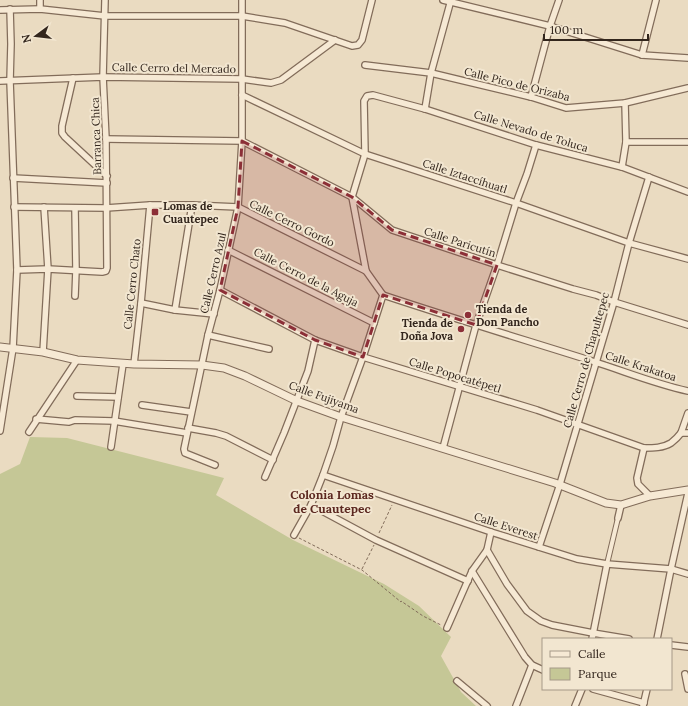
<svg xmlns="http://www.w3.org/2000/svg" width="688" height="706" viewBox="0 0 688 706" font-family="Lora,serif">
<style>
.green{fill:#c5c796}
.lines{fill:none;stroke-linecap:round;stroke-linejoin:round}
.pedestrian-casing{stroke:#826c5a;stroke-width:6}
.minor-casing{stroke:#826c5a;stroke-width:8}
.tertiary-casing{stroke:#826c5a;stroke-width:9}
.path{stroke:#826c5a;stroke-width:1;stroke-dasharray:3 2;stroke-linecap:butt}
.pedestrian{stroke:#f6e9d4;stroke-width:4}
.minor{stroke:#f6e9d4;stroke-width:5.5}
.tertiary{stroke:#f6e9d4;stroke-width:7}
.marked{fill:#8c2f37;fill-opacity:0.2;stroke:#8c2f37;stroke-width:3;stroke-dasharray:8 5;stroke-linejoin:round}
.poi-dot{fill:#8c2f37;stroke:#f2e6d0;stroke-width:1.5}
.labels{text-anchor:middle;stroke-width:4;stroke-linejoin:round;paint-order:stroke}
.street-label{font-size:11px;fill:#33261d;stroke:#f2e6d0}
.poi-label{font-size:11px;font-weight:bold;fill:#33261d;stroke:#f2e6d0;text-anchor:start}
.neighbourhood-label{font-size:12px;font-weight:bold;fill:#5c2820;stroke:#f2e6d0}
</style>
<rect width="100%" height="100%" fill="#eadbc1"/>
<polygon class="green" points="30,437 67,438 224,478 216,495 293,540 384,584 419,606 451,637 441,656 461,692 476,706 0,706 0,474 20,464"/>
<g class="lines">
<defs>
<polyline id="pedestrian" points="607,564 618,518"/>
<g id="minor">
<polyline points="40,0 40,9"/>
<polyline points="443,0 550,26 642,55 688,58"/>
<polyline points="0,10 40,9 105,16 242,16 285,23 352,46 358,45 362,40 372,0"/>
<polyline points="642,55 656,0"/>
<polyline points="365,65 431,73 531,97 566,108 625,103 688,88"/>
<polyline points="73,78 62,126 62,133 65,137 107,176"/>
<polyline points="0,81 103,77 242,79 271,83 281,80 335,40"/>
<polyline points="242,95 365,154 516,203 629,243 688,259"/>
<polyline points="531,97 550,26 559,0"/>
<polyline points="425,109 431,73 451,0"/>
<polyline points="106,139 242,141 352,197 392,230 497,265 573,289 596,295 614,302 688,325"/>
<polyline points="626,142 688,142"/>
<polyline points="622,167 626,142 625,103"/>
<polyline points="13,178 107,183"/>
<polyline points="14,207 106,208 150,205 192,205 238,207 366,271"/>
<polyline points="75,208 76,270 75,296"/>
<polyline points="228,250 374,323"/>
<polyline points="17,270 48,269 102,272 106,271 107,268 106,139 103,77 105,0"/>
<path d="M220,290L315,340L363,357L537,410L644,448C653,448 663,448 671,443C675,440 678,437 681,433H688"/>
<path d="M383,295C452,318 522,339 592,361C624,371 655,384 688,391"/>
<polyline points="141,303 175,310 214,314"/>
<polyline points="175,310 192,205"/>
<polyline points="208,335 269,349"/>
<polyline points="43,352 48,269 44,207"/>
<polyline points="134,364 141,303 150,205"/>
<polyline points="77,396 118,397"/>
<polyline points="142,405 191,412"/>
<polyline points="36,419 69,422 75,420 114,421 187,433"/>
<polyline points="188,428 216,433 226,436 273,460"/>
<polyline points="0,431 13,348 17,270 10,81 11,44 10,9"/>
<polyline points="29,432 77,360"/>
<polyline points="681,433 688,413"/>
<polyline points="111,447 123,364"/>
<polyline points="443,448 476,325 497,265 516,203 527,174 536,145"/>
<polyline points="644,448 637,478 638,484 650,496"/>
<polyline points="215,465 185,453 184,449 208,335 220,290 238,207 242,141 242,0"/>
<polyline points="323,475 491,532 577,559 607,564 671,569 688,574"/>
<polyline points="265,477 284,433 308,371 315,340"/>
<polyline points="311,505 376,540 468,581"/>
<polyline points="618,518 621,505"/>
<polyline points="294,535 311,505 323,475 333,446 341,417 363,357 383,295 366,271 352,197 365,154 364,101 367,96 373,95 425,109 536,145 622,167 688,192"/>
<polyline points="539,547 560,484 614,302 629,243 649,177"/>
<polyline points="487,550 507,584 527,611 541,621 552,625 593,633 629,639"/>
<polyline points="472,571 525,657 532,665 543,670"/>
<polyline points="447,628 472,571 487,550 491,532"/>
<polyline points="592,639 607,564"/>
<polyline points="657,639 671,569 688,493"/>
<polyline points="671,645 688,647"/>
<polyline points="685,674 688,689"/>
<polyline points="457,681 487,706"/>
<polyline points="593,689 644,703"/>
<polyline points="516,706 532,665"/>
<polyline points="575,706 582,689"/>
<polyline points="643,706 647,689"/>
</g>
<polyline id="tertiary" points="0,347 43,352 77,360 134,364 202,365 224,368 245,376 297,401 341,417 555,483 606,503 621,505 650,496 688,490"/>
</defs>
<use href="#pedestrian" class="pedestrian-casing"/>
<use href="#minor" class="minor-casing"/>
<use href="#tertiary" class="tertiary-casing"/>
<g class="path">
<polyline points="379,533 392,505"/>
<polyline points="299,538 362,570 401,602 401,601 423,616 441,625"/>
<polyline points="362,569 374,545"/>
</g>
<use href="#pedestrian" class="pedestrian"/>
<use href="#minor" class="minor"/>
<use href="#tertiary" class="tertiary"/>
</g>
<path class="marked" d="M242,141L352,197L392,230L497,265L476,325L383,295L363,357L315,340L220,290L238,207Z"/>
<g class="poi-dot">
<rect x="151" y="208" width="8" height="8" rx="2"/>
<circle cx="468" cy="315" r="4"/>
<circle cx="461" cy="329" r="4"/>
</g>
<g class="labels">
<g class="street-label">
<text transform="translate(174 68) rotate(1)" y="4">Calle Cerro del Mercado</text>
<text transform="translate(517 84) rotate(14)" y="4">Calle Pico de Orizaba</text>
<text transform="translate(531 131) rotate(17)" y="4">Calle Nevado de Toluca</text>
<text transform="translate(96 136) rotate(-92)" y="4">Barranca Chica</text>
<text transform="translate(465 176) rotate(18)" y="4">Calle Iztaccíhuatl</text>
<text transform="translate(292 223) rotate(26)" y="4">Calle Cerro Gordo</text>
<text transform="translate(460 242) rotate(18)" y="4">Calle Paricutín</text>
<text transform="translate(213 273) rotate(-77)" y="4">Calle Cerro Azul</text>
<text transform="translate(306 277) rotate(27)" y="4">Calle Cerro de la Aguja</text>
<text transform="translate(132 284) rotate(-84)" y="4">Calle Cerro Chato</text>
<text transform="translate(586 360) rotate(-74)" y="4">Calle Cerro de Chapultepec</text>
<text transform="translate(641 366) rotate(18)" y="4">Calle Krakatoa</text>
<text transform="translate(455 375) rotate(17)" y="4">Calle Popocatépetl</text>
<text transform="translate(324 397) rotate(20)" y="4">Calle Fujiyama</text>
<text transform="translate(506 526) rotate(18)" y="4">Calle Everest</text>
</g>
<g class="poi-label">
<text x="163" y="210">Lomas de<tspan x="163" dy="13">Cuautepec</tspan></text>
<text x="476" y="313">Tienda de<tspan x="476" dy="13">Don Pancho</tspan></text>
<text x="453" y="327" text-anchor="end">Tienda de<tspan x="453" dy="13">Doña Jova</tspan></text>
</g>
<g class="neighbourhood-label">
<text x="332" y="499">Colonia Lomas<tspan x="332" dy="14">de Cuautepec</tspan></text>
</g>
</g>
<rect x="542" y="638" width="130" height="52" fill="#f2e6d0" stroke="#a69988"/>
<rect x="550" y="651" width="20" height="6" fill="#f6e9d4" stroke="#a69988"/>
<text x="578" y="658" font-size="12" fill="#33261d">Calle</text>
<rect x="550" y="668" width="20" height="12" fill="#c5c796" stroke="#a69988"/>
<text x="578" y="678" font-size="12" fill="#33261d">Parque</text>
<g transform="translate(36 36) rotate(255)" stroke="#f2e6d0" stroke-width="3" paint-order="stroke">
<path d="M0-3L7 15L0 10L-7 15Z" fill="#33261d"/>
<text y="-6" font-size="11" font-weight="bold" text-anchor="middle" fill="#33261d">N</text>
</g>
<path d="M544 34v6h104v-6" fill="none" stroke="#33261d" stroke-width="2"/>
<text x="550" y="34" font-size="12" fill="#33261d" stroke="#f2e6d0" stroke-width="3" paint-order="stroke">100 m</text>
</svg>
